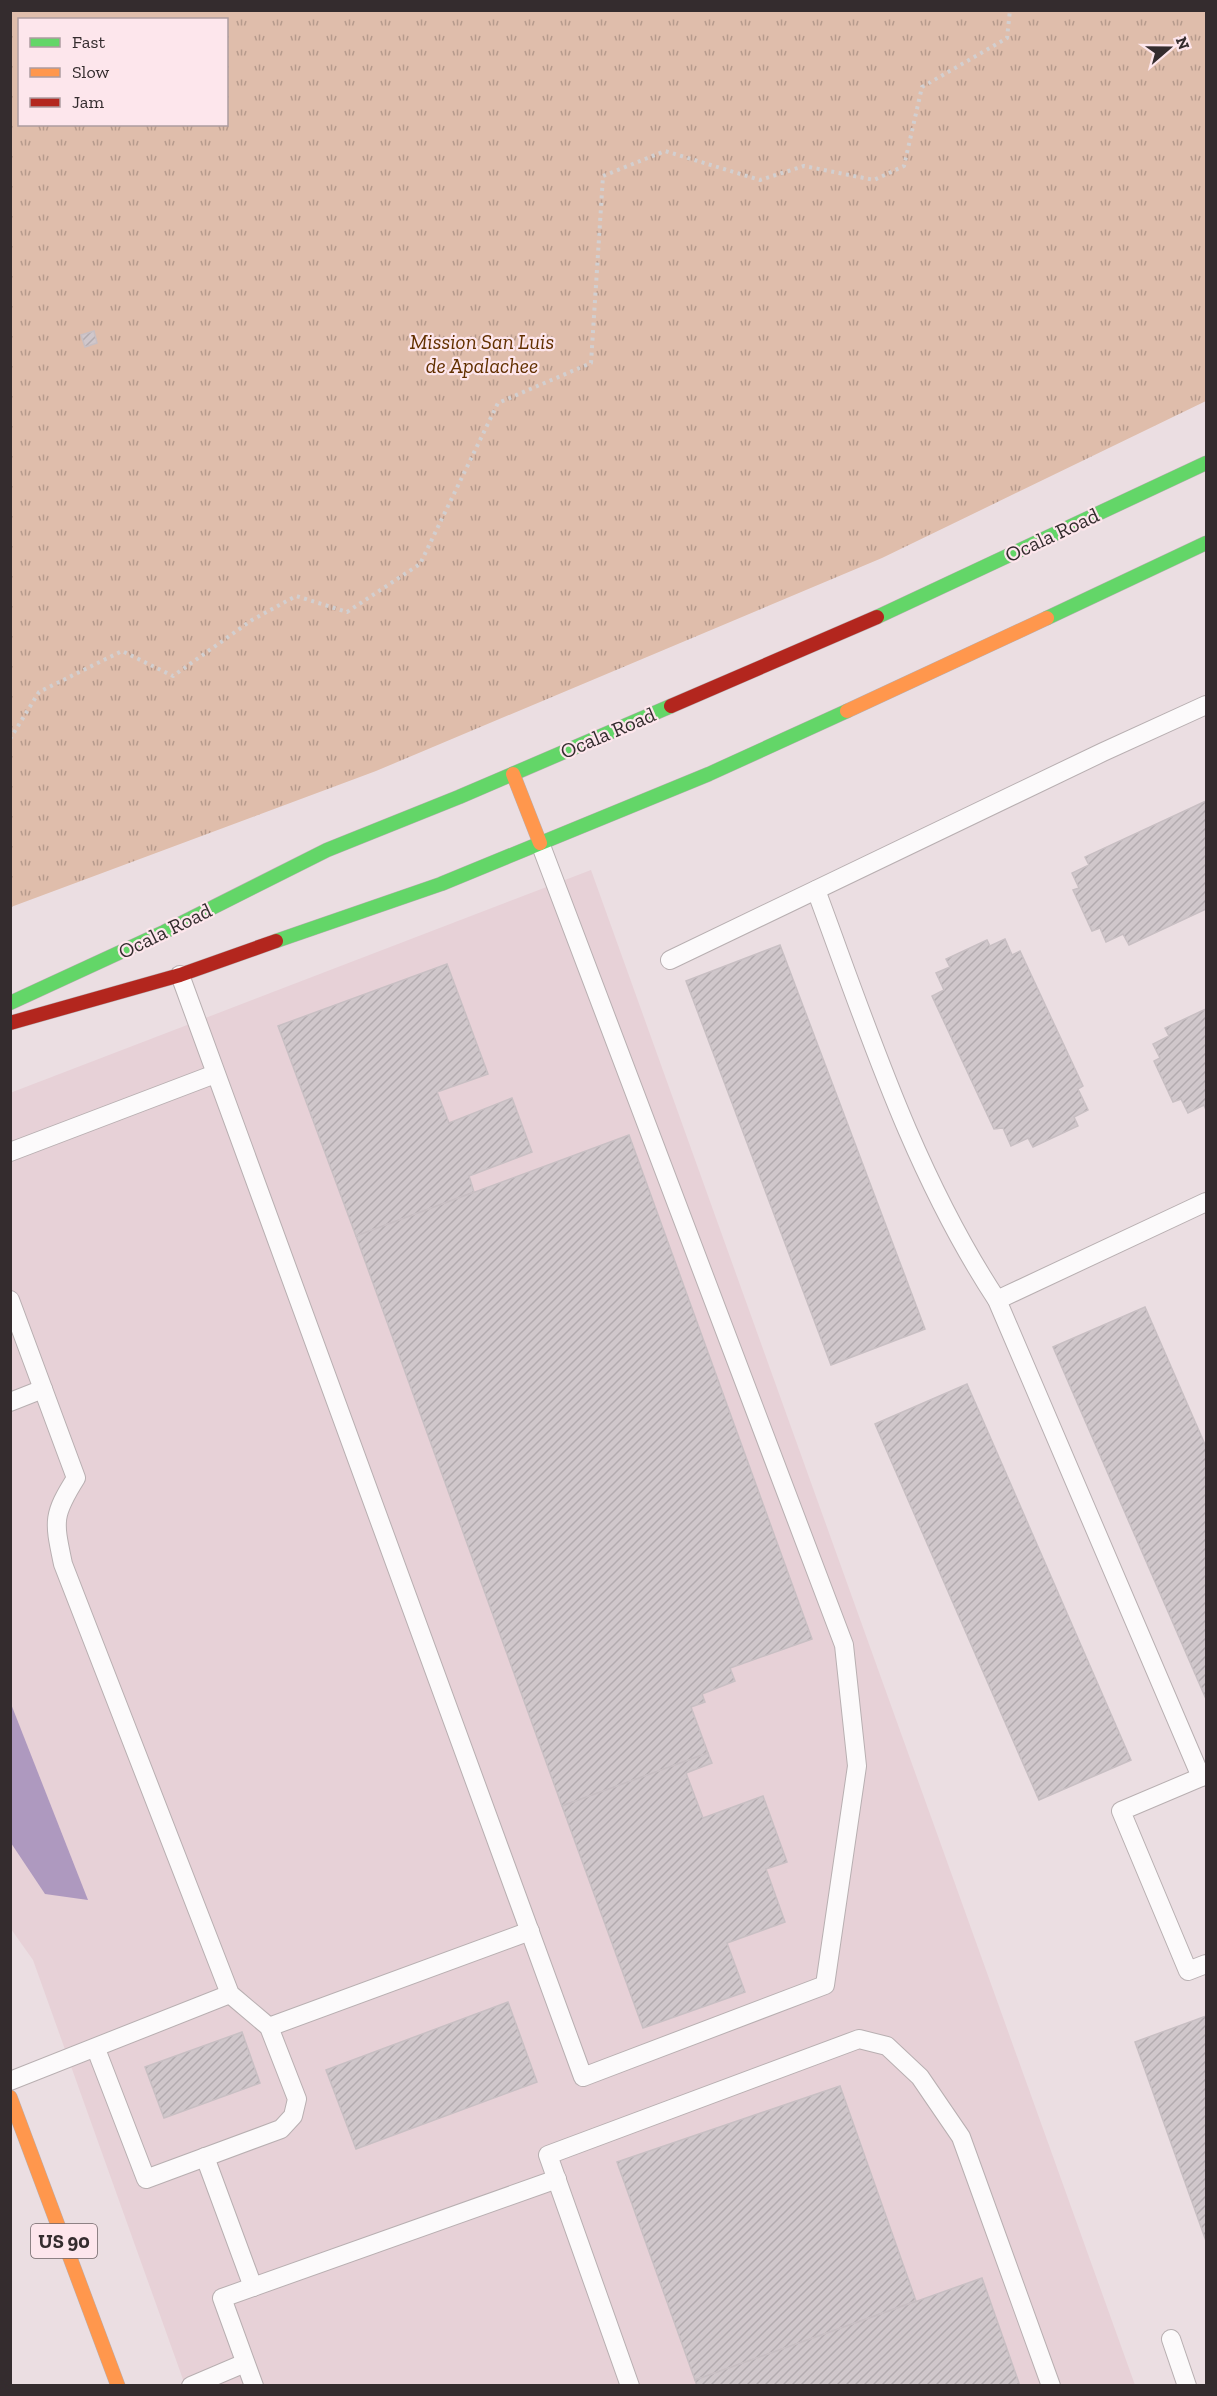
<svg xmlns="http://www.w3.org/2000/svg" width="1217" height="2396" viewBox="0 0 1217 2396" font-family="'Zilla Slab',serif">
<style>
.built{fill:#e7d1d7}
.park{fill:url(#park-tufts);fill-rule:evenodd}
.water{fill:#ae99bf}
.building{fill:url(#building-hatch);stroke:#c8bfc3;stroke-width:1.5}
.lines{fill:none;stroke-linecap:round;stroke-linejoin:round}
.lane-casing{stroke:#b8afb1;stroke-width:20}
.fast-casing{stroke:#b8afb1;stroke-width:15}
.slow-casing{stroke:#b8afb1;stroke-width:15}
.jam-casing{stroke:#b8afb1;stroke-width:15}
.path{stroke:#d2cfd0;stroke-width:4;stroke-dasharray:3 4.5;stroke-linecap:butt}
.lane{stroke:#fcfafb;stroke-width:18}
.fast{stroke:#63d668;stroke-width:14}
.slow{stroke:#ff974d;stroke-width:14}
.jam{stroke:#b3261e;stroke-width:14}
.labels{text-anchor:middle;stroke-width:4.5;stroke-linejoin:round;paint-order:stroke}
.shield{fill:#fde6ec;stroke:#706467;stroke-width:1.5}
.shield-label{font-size:20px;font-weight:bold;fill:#342c2e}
.park-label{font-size:21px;font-style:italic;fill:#623000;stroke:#fde6ec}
.street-label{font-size:21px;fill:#342c2e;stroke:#fde6ec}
</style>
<defs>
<pattern id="park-tufts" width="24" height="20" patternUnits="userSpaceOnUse" patternTransform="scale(1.5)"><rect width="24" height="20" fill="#dfbdab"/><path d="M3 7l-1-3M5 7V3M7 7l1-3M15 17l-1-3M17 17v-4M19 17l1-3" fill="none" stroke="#b69a8c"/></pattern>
<pattern id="building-hatch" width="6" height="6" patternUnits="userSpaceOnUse" patternTransform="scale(1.5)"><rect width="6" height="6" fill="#d0c7cb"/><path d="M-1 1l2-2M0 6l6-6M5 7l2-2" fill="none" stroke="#b3abaf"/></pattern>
</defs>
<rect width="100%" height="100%" fill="#ebdee2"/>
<polygon class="built" points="591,870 1135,2385 185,2385 33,1960 11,1929 10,1093"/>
<path class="park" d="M11,11H1206V401L882,558L376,771L11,907ZM20,20H226V124H20Z"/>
<polygon class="water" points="11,1704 88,1900 45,1894 11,1843"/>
<g class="building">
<polygon points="94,331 97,343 85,347 81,335"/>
<polygon points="1206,801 1206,909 1129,945 1123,934 1106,942 1100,928 1092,931 1073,890 1079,888 1072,873 1089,865 1085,857"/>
<polygon points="1005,939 1012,955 1020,951 1083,1086 1078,1089 1088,1110 1074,1117 1078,1126 1033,1147 1028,1138 1011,1146 1003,1128 994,1129 932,996 944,990 936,973 950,967 946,959 987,940 990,946"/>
<polygon points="780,945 925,1329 831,1365 686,981"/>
<polygon points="447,964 488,1074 437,1092 449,1123 512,1098 532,1152 469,1176 474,1192 356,1236 278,1026"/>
<polygon points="1206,1009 1206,1110 1204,1105 1188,1113 1181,1099 1173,1102 1154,1061 1160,1058 1153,1044 1169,1036 1165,1028"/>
<polygon points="629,1135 812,1639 730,1668 735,1681 702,1694 705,1702 691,1707 708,1753 562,1806 356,1236"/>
<polygon points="1145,1307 1206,1447 1206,1699 1053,1347"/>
<polygon points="967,1384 1131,1760 1039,1800 875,1424"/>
<polygon points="708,1753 712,1763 686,1773 703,1818 763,1796 787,1862 766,1869 785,1922 727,1943 745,1992 643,2028 562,1806"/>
<polygon points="508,2002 537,2082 356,2149 326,2070"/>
<polygon points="1206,2016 1206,2241 1135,2042"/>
<polygon points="242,2032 260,2083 164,2118 145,2067"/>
<polygon points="840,2086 916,2301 695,2380 617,2162"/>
<polygon points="982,2278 1020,2386 697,2386 695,2380"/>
</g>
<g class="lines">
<defs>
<g id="lane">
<path d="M816,890C868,1030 914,1174 997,1300L1201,1777"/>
<polyline points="670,960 1103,752 1206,705"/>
<polyline points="180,975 583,2077 825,1985 857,1766 844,1645 540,843"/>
<polyline points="10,1152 215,1074"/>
<path d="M10,1300L76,1478C52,1516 54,1521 63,1564L230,1994L269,2027L297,2099L293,2116L281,2129L146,2179L96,2049"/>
<polyline points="997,1300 1206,1202"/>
<polyline points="10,1402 43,1389"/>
<polyline points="1206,1775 1121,1811 1188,1971 1206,1964"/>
<polyline points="269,2027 530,1931"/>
<polyline points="10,2081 230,1994"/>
<polyline points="205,2157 253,2287"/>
<polyline points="1171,2339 1187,2386"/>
<polyline points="191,2386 245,2363"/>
<polyline points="254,2386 222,2298 557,2179"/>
<polyline points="630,2386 548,2155 859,2039 887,2046 920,2077 961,2137 1051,2386"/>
</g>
<g id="fast">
<polyline points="877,617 1206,463"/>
<polyline points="1047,618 1206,543"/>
<polyline points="276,941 441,884 709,774 847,711"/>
<polyline points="10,1003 164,932 327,850 459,797 671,706"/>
</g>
<g id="slow">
<polyline points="847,711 1047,618"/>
<polyline points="513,774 540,843"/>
<polyline points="10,2097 118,2386"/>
</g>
<g id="jam">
<polyline points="671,706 877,617"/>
<polyline points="10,1023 180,975 276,941"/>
</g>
</defs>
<use href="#lane" class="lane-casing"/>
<use href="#fast" class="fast-casing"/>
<use href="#slow" class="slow-casing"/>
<use href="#jam" class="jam-casing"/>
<polyline class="path" points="10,739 39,692 122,651 173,676 252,620 296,596 347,612 420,564 498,403 591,363 603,176 665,151 760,180 804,166 874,180 904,166 922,87 1007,38 1010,10"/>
<use href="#lane" class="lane"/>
<use href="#fast" class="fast"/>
<use href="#slow" class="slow"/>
<use href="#jam" class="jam"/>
</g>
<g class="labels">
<rect class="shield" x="31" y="2224" width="66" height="34" rx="4.5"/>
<g class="shield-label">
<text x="64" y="2248">US 90</text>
</g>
<g class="park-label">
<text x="482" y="349">Mission San Luis<tspan x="482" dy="24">de Apalachee</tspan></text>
</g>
<g class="street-label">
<text transform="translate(1052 535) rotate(-25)" y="7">Ocala Road</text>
<text transform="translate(608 733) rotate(-23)" y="7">Ocala Road</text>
<text transform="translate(165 931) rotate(-26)" y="7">Ocala Road</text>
</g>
</g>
<rect width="1217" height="2396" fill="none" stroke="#342c2e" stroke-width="24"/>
<rect x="18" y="18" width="210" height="108" fill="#fde6ec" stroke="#ad9ca0" stroke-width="1.5"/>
<rect x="30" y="38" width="30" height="9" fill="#63d668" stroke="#ad9ca0" stroke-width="1.5"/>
<text x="72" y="48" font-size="18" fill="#342c2e">Fast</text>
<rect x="30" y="68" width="30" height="9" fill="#ff974d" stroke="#ad9ca0" stroke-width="1.5"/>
<text x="72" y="78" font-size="18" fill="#342c2e">Slow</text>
<rect x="30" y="98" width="30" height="9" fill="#b3261e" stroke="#ad9ca0" stroke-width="1.5"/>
<text x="72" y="108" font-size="18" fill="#342c2e">Jam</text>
<g transform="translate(1169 48) rotate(70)" stroke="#fde6ec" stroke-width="4.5" paint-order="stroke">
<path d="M0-4.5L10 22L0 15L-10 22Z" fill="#342c2e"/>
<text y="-9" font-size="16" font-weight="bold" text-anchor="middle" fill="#342c2e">N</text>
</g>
</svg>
